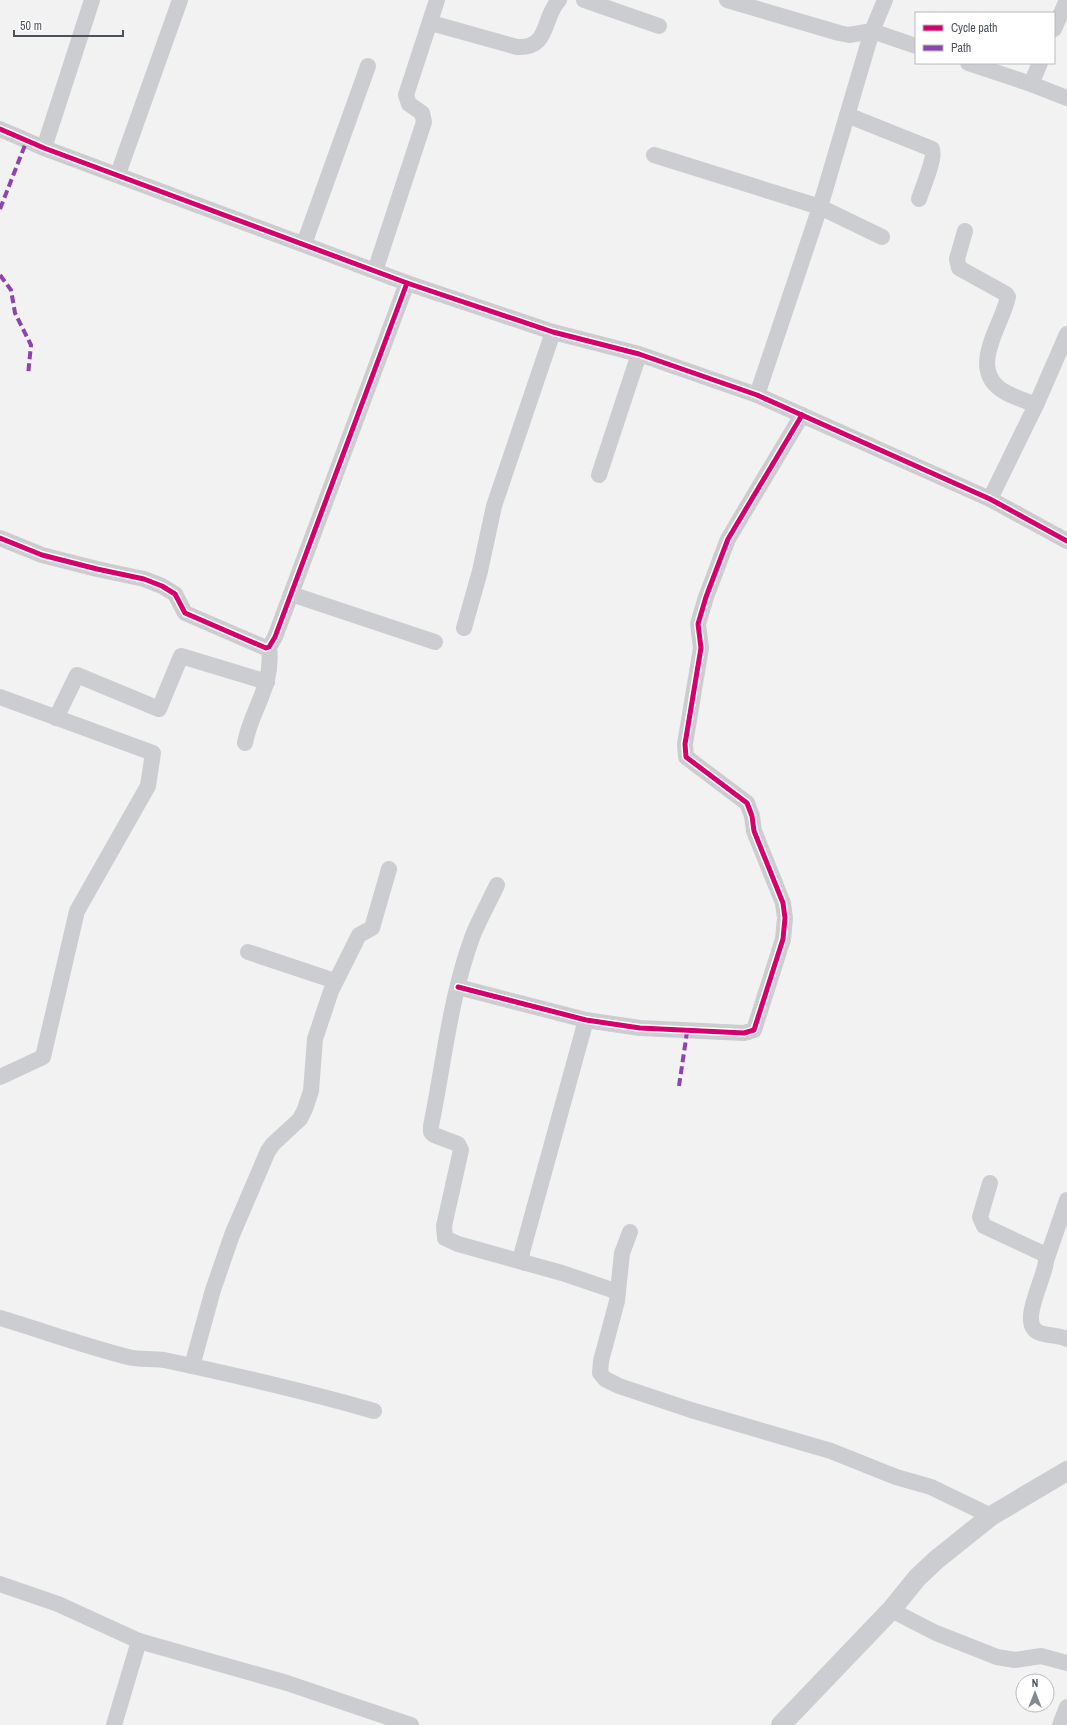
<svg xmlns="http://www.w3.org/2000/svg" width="1067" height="1725" viewBox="0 0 1067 1725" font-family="'Archivo Narrow',sans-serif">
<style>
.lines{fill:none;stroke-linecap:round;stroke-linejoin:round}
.minor{stroke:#cccdd0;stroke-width:16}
.tertiary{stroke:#cccdd0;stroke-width:20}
.quiet{stroke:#8e44ad;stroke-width:4;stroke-dasharray:8 4;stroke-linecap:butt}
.cycleway-casing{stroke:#fff;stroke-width:8}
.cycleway{stroke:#d6006c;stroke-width:5}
</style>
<rect width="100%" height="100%" fill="#f2f2f2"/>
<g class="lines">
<g class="minor">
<polyline points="584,0 659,26"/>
<polyline points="727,0 839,33 849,35 872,31 916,46"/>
<path d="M431,23L517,47C550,49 542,18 559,0"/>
<polyline points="1054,29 1067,0"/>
<polyline points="968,63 1031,84 1067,98"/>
<polyline points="1031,84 1040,63"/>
<path d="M847,115L932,149C936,157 922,189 919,199"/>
<polyline points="0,129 44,148 407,283 553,332 639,354 757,395 990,499 1067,541"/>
<polyline points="44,148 92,0"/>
<polyline points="654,155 820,207 882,237"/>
<polyline points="118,174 180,0"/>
<path d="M965,231L957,259L959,268L1006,294L1008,297C1002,326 966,370 1005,392C1014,397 1026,401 1036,405"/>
<polyline points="304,244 368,66"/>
<polyline points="375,271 424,122 422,113 409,104 406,95 437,0"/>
<polyline points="757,395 820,207 872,31 885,0"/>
<polyline points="599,475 639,354"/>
<polyline points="990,499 1036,405 1067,334"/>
<polyline points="0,538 42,555 97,569 144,579 162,586 175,594 185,613 266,648 269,647 275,637 407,283"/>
<polyline points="291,594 435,642"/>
<polyline points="464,628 480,571 494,506 553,332"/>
<polyline points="0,697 153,753 148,786 77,911 43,1057 0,1077"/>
<polyline points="56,718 77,675 159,709 181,656 267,682"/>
<path d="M245,743C251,709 274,687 269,647"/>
<path d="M497,885C489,902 480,918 473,935C450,997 444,1062 431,1126V1132L434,1135L458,1144L461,1150L444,1226L445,1238L458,1244L562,1273L618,1292"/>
<polyline points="248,952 335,981"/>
<polyline points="458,987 586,1020 640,1028 744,1033 754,1030 783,939 785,918 783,903 754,831 752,816 747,803 686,757 685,744 701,648 698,624 706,597 728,539 802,415"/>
<path d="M990,1183L980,1217L984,1226L1046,1255C1050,1272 1015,1324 1040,1333C1049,1336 1058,1335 1067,1339"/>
<polyline points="630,1232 622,1253 617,1301 601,1361 600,1373 605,1379 619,1386 691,1410 831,1451 896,1477 931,1487 991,1516"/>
<polyline points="1047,1258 1067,1200"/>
<polyline points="525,1263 521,1256 586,1020"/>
<path d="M0,1318C43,1331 85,1346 128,1357C140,1360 152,1358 164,1360C235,1375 305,1391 374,1411"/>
<polyline points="192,1366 213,1290 232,1235 268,1151 273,1144 300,1119 305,1109 311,1091 315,1039 331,991 359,935 372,928 389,869"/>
<polyline points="0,1584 58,1604 139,1641 287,1683 411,1725"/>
<polyline points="891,1610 936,1633 997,1657 1015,1660 1041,1656 1067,1663"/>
<polyline points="114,1725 139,1641"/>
<polyline points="1060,1725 1067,1707"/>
</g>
<polyline class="tertiary" points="781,1725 891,1610 917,1578 936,1560 991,1516 1067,1471"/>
<g class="quiet">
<polyline points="0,209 27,140"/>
<polyline points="0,275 11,290 15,313 31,345 28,375"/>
<polyline points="679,1086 687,1032"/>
</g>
<defs>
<g id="cycleway">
<polyline points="0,129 44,148 407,283 553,332 639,354 757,395 990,499 1067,541"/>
<polyline points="0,538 42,555 97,569 144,579 162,586 175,594 185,613 266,648 269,647 275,637 407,283"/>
<polyline points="458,987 586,1020 640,1028 744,1033 754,1030 783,939 785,918 783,903 754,831 752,816 747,803 686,757 685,744 701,648 698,624 706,597 728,539 802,415"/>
</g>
</defs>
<use href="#cycleway" class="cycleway-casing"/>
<use href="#cycleway" class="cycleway"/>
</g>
<rect x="915" y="12" width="140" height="52" fill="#ffffff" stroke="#b7babe"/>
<rect x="923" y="25" width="20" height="6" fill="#d6006c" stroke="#b7babe"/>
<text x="951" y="32" font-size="12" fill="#4b525c">Cycle path</text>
<rect x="923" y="45" width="20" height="6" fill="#8e44ad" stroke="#b7babe"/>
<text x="951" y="52" font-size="12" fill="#4b525c">Path</text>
<g transform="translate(1035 1693)"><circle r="19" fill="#ffffff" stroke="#b7babe"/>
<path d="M0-3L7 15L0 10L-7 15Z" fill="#858a90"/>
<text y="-6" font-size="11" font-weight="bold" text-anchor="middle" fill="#4b525c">N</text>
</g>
<path d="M14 30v6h109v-6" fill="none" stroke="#4b525c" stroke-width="2"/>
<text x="20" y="30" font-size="12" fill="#4b525c" stroke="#ffffff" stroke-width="3" paint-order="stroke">50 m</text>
</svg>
